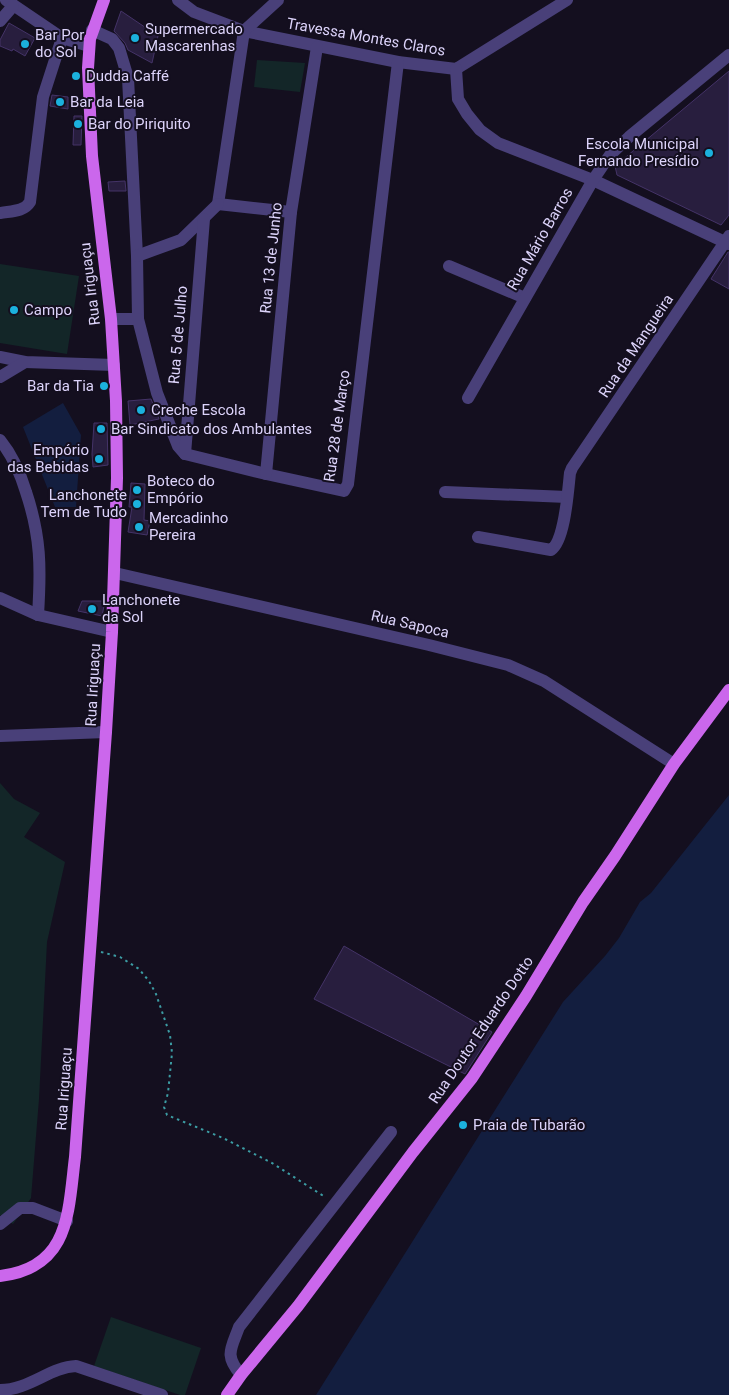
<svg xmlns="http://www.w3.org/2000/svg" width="729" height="1395" viewBox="0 0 729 1395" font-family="Roboto,sans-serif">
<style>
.green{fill:#132628}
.water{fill:#131e3f}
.building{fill:#281e3e;stroke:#443367}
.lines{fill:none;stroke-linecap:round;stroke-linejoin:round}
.path{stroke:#3c9da4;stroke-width:2;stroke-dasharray:2.5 4;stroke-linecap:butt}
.minor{stroke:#494079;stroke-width:12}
.major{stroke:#cb67ec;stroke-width:12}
.poi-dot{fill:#1bb1dd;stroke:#140f1f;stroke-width:2}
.labels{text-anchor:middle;stroke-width:4;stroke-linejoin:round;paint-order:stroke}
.poi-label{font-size:15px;fill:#dcd3fa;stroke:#140f1f;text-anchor:start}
.street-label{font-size:15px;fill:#dcd3fa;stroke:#140f1f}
</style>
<rect width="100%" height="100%" fill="#140f1f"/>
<g class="green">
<polygon points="257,60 305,63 300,92 254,87"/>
<polygon points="0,264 79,276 67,354 0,343"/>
<polygon points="0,783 14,799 40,813 24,837 65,862 47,942 39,1099 31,1198 13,1224 0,1215"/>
<polygon points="111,1317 201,1348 185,1395 180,1395 94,1366"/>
</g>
<g class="water">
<polygon points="63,403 81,435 76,507 55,507 23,427"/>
<polygon points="729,795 729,1395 316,1395 563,1002 605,956 619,938 640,902 651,893"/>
</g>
<g class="building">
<polygon points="121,11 158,36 152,63 128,50 125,43 114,31"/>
<polygon points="9,23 35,38 25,56 13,49 12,51 0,46 0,40"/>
<polygon points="729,71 729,215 721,225 617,175 615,166"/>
<polygon points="52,95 68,97 68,109 50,106"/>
<polygon points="74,116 82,116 81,145 73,145"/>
<polygon points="125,181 126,191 109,191 108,182"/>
<polygon points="728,252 729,252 729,289 711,279"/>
<polygon points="151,399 159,419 130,425 128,401"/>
<polygon points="94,423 107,423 108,465 93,467 92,454"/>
<polygon points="131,483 145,484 144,520 150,521 147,535 128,532 132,507 129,507"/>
<polygon points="82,601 105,601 102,616 78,611"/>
<polygon points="344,946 492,1032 465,1074 314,999"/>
</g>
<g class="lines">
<polyline class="path" points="101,952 120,957 139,969 149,981 156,994 170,1035 172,1053 168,1093 164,1107 167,1115 223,1138 272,1163 325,1197"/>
<g class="minor">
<polyline points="6,0 62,38 89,46"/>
<polyline points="178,0 194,12 244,31 398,62 456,69 567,0"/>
<polyline points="0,21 13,6"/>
<polyline points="92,30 112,39 119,48 128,78 137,256 138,319"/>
<polyline points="456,69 458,99 467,114 480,130 498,143 593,180 729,244"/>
<polyline points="218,204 244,31 278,0"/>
<polyline points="218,204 291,212"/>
<path d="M0,213C11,211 24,212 30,202L43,97L62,38"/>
<polyline points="137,256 181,240 218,204"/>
<polyline points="449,266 525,298"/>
<polyline points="111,319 138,319 157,393 178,446 185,454 266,474 344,491 348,484 398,62"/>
<polyline points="0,357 25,362 114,365"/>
<polyline points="0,377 25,362"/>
<polyline points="468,398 593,180 610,155 629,137 729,55"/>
<path d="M0,440C13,456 20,472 26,492C41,537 41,568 38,615"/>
<polyline points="185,454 204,219"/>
<polyline points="266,474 291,212 317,47"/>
<polyline points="445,492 567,497"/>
<path d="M478,537L551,550C565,541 568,490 570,473L572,468L729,236"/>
<polyline points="115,573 429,645 508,665 544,681 674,764"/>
<polyline points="0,598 38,615 112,632"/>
<polyline points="0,736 106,732"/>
<polyline points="0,1224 20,1208 33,1208 67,1221"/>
<path d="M241,1375C224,1355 231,1349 239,1327L391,1132"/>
<path d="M0,1390C29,1390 50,1367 76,1366L162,1395"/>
</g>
<g class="major">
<path d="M0,1276C70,1268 68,1213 75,1157L106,732L112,632L117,478L116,401L111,319L92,156L88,68L90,39L104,0"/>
<polyline points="227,1395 241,1375 298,1306 413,1152 472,1078 526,996 583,902 615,856 674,764 729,690"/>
</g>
</g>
<g class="poi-dot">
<circle cx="135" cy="38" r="5"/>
<circle cx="25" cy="44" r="5"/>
<circle cx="76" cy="76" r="5"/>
<circle cx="60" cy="102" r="5"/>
<circle cx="78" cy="124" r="5"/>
<circle cx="709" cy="153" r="5"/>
<circle cx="14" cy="310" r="5"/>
<circle cx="104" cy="386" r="5"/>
<circle cx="141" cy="410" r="5"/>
<circle cx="101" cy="429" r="5"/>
<circle cx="99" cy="459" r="5"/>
<circle cx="137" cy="490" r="5"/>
<circle cx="137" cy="504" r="5"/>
<circle cx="139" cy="527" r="5"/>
<circle cx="92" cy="609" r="5"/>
<circle cx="463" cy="1125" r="5"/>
</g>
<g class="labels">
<g class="poi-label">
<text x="145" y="34">Supermercado<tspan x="145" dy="17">Mascarenhas</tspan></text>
<text x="35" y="40">Bar Por<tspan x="35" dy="17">do Sol</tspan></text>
<text x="86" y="81">Dudda Caffé</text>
<text x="70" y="107">Bar da Leia</text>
<text x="88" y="129">Bar do Piriquito</text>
<text x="699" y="149" text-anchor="end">Escola Municipal<tspan x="699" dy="17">Fernando Presídio</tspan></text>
<text x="24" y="315">Campo</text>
<text x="94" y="391" text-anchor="end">Bar da Tia</text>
<text x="151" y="415">Creche Escola</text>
<text x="111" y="434">Bar Sindicato dos Ambulantes</text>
<text x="89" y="455" text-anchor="end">Empório<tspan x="89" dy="17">das Bebidas</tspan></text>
<text x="147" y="486">Boteco do<tspan x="147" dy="17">Empório</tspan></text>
<text x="127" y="500" text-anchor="end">Lanchonete<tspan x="127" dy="17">Tem de Tudo</tspan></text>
<text x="149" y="523">Mercadinho<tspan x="149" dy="17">Pereira</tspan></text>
<text x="102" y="605">Lanchonete<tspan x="102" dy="17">da Sol</tspan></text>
<text x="473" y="1130">Praia de Tubarão</text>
</g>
<g class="street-label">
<text transform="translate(366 37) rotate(10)" y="5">Travessa Montes Claros</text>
<text transform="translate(540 239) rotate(-60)" y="5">Rua Mário Barros</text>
<text transform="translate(271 258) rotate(-84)" y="5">Rua 13 de Junho</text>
<text transform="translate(90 284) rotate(-97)" y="5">Rua Iriguaçu</text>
<text transform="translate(178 335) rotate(-85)" y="5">Rua 5 de Julho</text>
<text transform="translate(636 346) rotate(-56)" y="5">Rua da Mangueira</text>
<text transform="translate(337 426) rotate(-82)" y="5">Rua 28 de Março</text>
<text transform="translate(410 624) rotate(13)" y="5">Rua Sapoca</text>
<text transform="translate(93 685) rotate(-87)" y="5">Rua Iriguaçu</text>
<text transform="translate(481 1030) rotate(-56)" y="5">Rua Doutor Eduardo Dotto</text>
<text transform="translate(64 1089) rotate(-86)" y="5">Rua Iriguaçu</text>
</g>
</g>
</svg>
